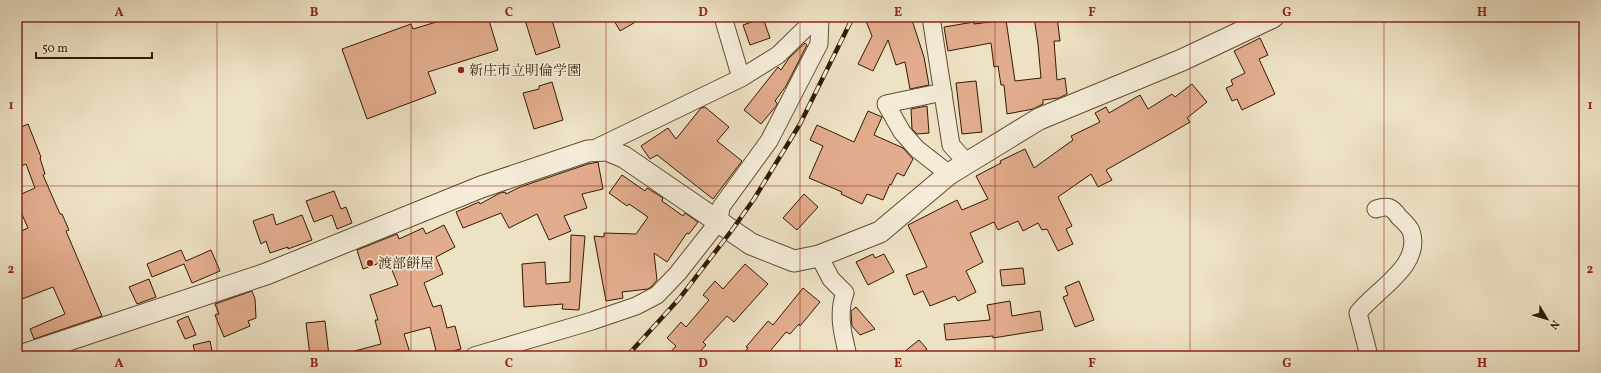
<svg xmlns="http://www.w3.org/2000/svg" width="1601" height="373" viewBox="0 0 1601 373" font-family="Vollkorn,'Noto Serif JP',serif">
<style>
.building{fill:#e2ad8e;stroke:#331a00}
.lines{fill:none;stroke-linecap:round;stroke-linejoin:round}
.minor-casing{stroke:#624c31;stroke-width:19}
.tertiary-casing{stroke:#624c31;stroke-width:23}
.minor{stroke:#f4ecd9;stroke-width:17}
.tertiary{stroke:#f4ecd9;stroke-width:21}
.rail-casing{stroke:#331a00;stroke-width:4.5}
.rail{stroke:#f4ecd9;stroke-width:3;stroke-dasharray:9;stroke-linecap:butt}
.grid{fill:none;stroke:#8f2418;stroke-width:1;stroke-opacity:0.55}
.poi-dot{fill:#8f2418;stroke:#f4ecd9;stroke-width:1.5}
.labels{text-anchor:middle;stroke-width:3.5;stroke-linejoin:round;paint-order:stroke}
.poi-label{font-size:14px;fill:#331a00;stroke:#f4ecd9;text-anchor:start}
.neatline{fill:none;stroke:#8f2418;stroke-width:1.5}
.grid-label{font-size:13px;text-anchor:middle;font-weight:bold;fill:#8f2418}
</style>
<rect width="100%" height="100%" fill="#eee2c5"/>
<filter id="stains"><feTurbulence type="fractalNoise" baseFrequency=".005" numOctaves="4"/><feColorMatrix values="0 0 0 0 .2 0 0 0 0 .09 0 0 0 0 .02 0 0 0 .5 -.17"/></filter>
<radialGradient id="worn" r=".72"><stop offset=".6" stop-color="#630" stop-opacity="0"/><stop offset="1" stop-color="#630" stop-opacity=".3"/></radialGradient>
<g class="building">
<polygon points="453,17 488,17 498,50 428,72 436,93 367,119 342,49 411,24 413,29"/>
<polygon points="524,17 551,17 560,47 536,55"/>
<polygon points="612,17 644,17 620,31"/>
<polygon points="877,17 911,17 924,57 929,85 910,89 905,62 896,65 888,40 873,71 858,64 872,36 866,21"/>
<polygon points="1034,17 1057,17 1060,41 1054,41 1057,80 1065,78 1067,94 1059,98 1043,100 1043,104 1033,109 1007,114 1004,85 1001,85 998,66 994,67 991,43 948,51 944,27 974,22 974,24 1006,20 1015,81 1041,78 1038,44"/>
<polygon points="763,18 770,38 750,45 743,25"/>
<polygon points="1260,38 1268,55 1259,59 1275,94 1242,110 1237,99 1232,101 1226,88 1233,85 1231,80 1245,73 1234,51"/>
<polygon points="805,43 807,45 786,86 775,101 777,103 777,105 761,124 744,110 778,67 781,70 789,58"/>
<polygon points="976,81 982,132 962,134 956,83"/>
<polygon points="552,82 563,120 534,129 523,93 539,89 539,86"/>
<polygon points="1192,84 1207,102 1187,118 1190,122 1168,135 1106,170 1112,180 1098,187 1091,174 1058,197 1072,226 1066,229 1073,244 1058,251 1047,229 1042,230 1038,223 1023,231 1018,221 998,230 994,222 970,233 983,262 966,271 976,292 958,301 955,296 930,306 923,291 914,295 906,275 927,267 908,225 957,200 962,210 988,199 976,176 1001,163 1000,161 1025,149 1034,168 1073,140 1071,136 1100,122 1095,113 1106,107 1109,113 1140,95 1148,109 1172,94 1175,97"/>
<polygon points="927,106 929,133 917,134 912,129 911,109"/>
<polygon points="705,107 729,127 717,141 742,161 713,199 657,155 650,159 641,146 668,128 676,139 701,108"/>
<polygon points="868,111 882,117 874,135 903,148 913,159 904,176 897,173 891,185 890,184 883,200 867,194 862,204 841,194 842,192 809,178 823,146 810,140 817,125 854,142"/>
<polygon points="28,124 41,157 40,158 45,174 43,175 60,214 62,214 69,230 66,231 102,316 34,339 30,329 65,314 53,287 17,301 17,233 28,228 17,203 17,196 35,188 26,164 17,168 17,129"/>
<polygon points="598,162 603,189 582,194 587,208 564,216 571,231 549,240 537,214 509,228 501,213 463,228 456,212 479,202 480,204 500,193 505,192 506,194 520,187 588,164"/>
<polygon points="622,175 645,191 647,188 663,198 662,201 683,216 685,213 698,222 689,234 687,233 667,262 654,253 657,280 651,287 648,289 622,292 623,298 606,301 594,236 604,237 604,233 636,234 648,217 629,204 627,206 609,193"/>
<polygon points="334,191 341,209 346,207 352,223 337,229 332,215 314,222 306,201"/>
<polygon points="804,194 818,207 797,230 783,218"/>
<polygon points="273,214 276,225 302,215 312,240 288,249 288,247 270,253 266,241 261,244 253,221"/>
<polygon points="444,225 455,247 436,257 443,274 424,283 433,307 441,305 447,328 455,326 461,349 437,355 430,327 404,334 411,356 351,356 351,352 381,344 375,320 378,320 370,295 398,285 388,260 363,269 357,250 397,234 399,239 423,228 426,234"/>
<polygon points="571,235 585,236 579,310 562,309 563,304 524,307 522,264 545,262 546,284 570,282"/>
<polygon points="181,250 186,261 211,250 220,271 192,283 184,264 152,277 147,264"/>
<polygon points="873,254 875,258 884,254 894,272 868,285 856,262"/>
<polygon points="745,264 768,284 734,322 727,316 703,342 706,345 696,356 667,356 676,346 667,338 681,322 686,327 709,300 703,295 715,281 723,289"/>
<polygon points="1023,268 1025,284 1002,286 1000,270"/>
<polygon points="149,279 156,297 137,304 129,287"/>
<polygon points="1079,281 1094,320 1075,327 1063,297 1068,295 1065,287"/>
<polygon points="803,288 820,302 800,326 799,324 790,334 786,332 766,356 741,356 748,348 746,347 768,321 773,325"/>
<polygon points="252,291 255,299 256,318 248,321 250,326 224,337 215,315 219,314 215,304"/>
<polygon points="1010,301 1012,316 1040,311 1043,330 993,338 993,336 946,340 944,324 990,320 987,305"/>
<polygon points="856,307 869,322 875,329 860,335 852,326 851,311"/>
<polygon points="188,316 196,335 185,339 177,321"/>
<polygon points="325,321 329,356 310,356 306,323"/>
<polygon points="919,340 927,349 919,356 899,356"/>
<polygon points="210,341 213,356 196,356 193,345"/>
</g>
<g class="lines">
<defs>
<g id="minor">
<polyline points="723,17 741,78"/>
<polyline points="931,17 951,145 967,163"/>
<polyline points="943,92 886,104 902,132 917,149 949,174"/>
<polyline points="590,151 741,78 778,55 817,17"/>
<path d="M819,256L831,279L845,293C837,314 843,335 848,356"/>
<polyline points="474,356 592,321 636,306 657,295 678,273 719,221 721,207 769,141 819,44 820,17"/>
<path d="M1369,356L1358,313C1375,290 1423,266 1411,231C1409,226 1403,221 1399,217C1392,207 1388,205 1376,209"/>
</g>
<polyline id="tertiary" points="20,356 266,274 481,187 588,151 607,150 624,157 751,244 794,261 819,256 880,232 949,174 1039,119 1182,60 1273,17"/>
</defs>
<use href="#minor" class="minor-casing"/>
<use href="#tertiary" class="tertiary-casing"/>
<use href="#minor" class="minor"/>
<use href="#tertiary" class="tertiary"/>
<defs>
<polyline id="rail" points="627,356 679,299 732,230 754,199 800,124 853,17"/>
</defs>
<use href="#rail" class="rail-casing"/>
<use href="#rail" class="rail"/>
</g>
<path class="grid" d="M217,17V356M411,17V356M606,17V356M800,17V356M995,17V356M1190,17V356M1384,17V356M17,186H1584"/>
<g class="poi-dot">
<circle cx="461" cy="70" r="4"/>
<circle cx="370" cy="263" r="4"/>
</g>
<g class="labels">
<g class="poi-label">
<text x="469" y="75">新庄市立明倫学園</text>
<text x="378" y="268">渡部餅屋</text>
</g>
</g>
<rect width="1601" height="373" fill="none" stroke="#eee2c5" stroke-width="44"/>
<g transform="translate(1547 319) rotate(128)" stroke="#f4ecd9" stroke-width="3" paint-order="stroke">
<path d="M0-3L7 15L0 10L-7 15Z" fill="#331a00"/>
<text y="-6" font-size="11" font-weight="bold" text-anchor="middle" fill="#331a00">N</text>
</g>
<path d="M36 52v6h116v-6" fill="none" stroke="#331a00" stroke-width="2"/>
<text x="42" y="52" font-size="12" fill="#331a00" stroke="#f4ecd9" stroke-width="3" paint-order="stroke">50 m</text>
<rect x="22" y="22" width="1557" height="329" class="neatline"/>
<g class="grid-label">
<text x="119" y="16">A</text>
<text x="314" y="16">B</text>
<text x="509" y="16">C</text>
<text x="703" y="16">D</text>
<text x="898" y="16">E</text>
<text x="1092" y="16">F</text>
<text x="1287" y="16">G</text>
<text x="1482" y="16">H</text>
<text x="11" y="109">1</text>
<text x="1590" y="109">1</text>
<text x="11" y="273">2</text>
<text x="1590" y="273">2</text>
<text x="119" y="367">A</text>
<text x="314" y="367">B</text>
<text x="509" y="367">C</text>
<text x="703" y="367">D</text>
<text x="898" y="367">E</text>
<text x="1092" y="367">F</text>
<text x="1287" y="367">G</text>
<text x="1482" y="367">H</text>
</g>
<rect width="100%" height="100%" filter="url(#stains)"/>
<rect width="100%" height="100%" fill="url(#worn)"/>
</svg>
